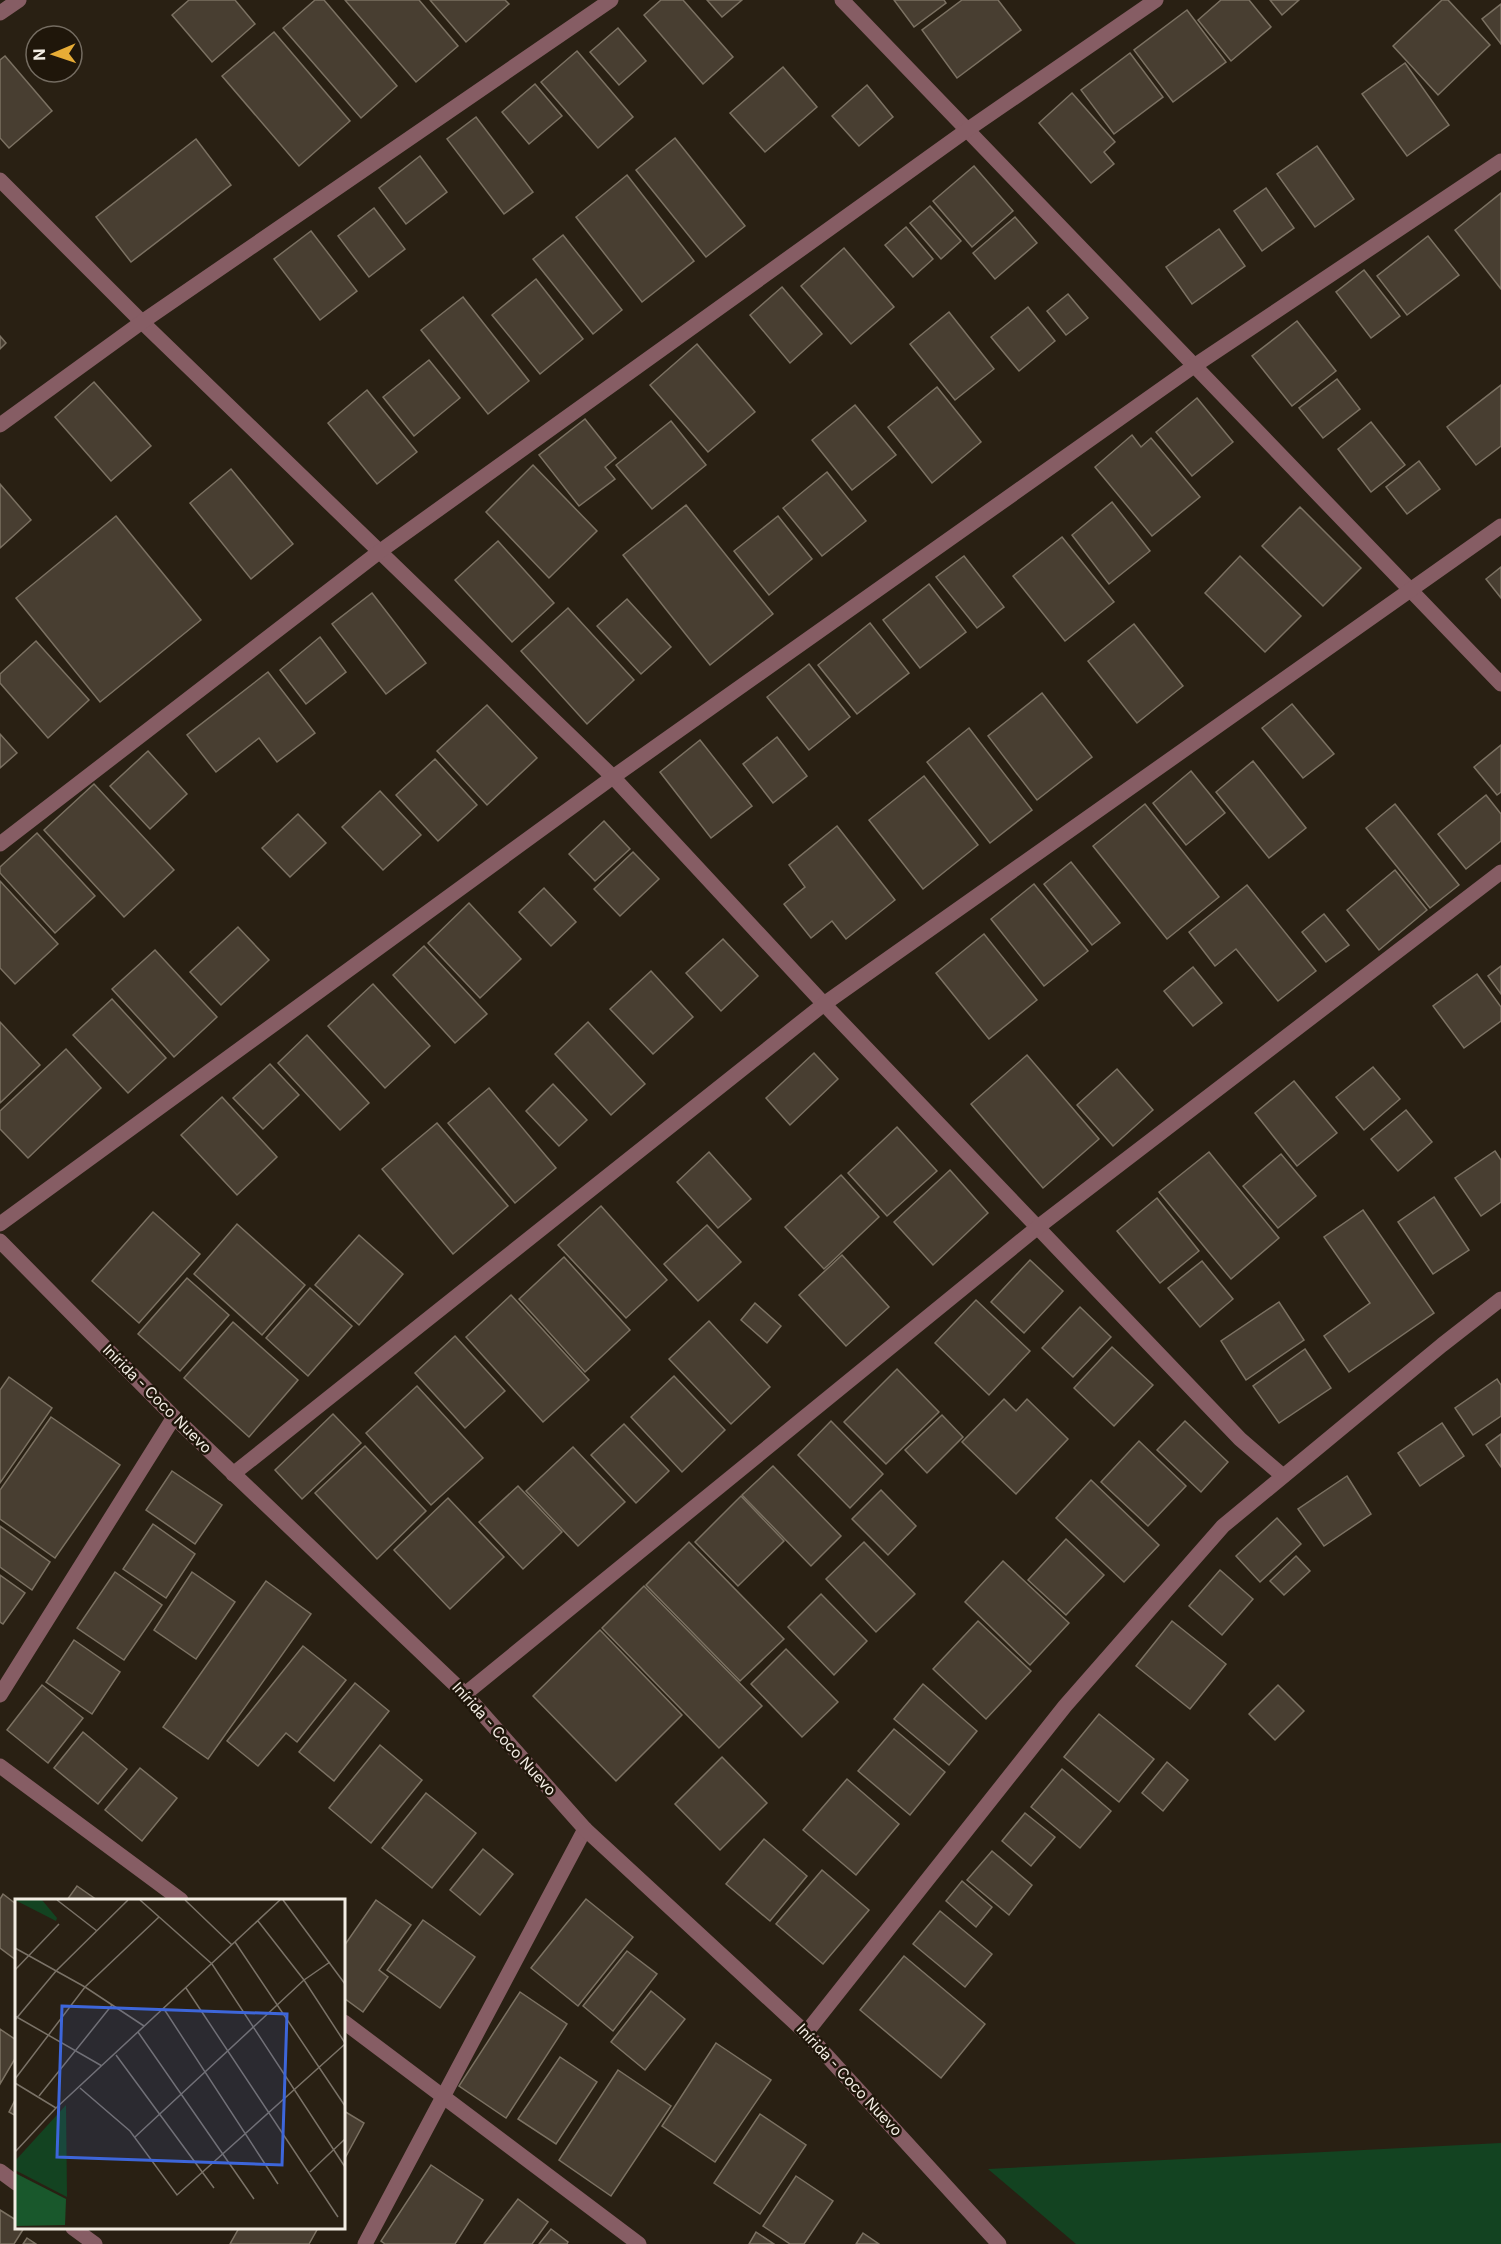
<svg xmlns="http://www.w3.org/2000/svg" width="1501" height="2244" viewBox="0 0 1501 2244" font-family="Inter,sans-serif">
<style>
.green{fill:#134321}
.building{fill:#483e31;stroke:#7b7162;stroke-width:1.5}
.lines{fill:none;stroke-linecap:round;stroke-linejoin:round}
.minor{stroke:#865d64;stroke-width:15}
.tertiary{stroke:#865d64;stroke-width:15}
.labels{text-anchor:middle;stroke-width:5;stroke-linejoin:round;paint-order:stroke}
.street-label{font-size:15px;fill:#f3ede4;stroke:#1f160a}
.inset-road{fill:none;stroke:#7a7267;stroke-width:1.5}
.view{fill:#3d66da;fill-opacity:0.15;stroke:#3d66da;stroke-width:3}
.inset-edge{fill:none;stroke:#f3ede4;stroke-width:3}
</style>
<rect width="100%" height="100%" fill="#292013"/>
<polygon class="green" points="1501,2143 1501,2244 1076,2244 988,2169"/>
<g class="building">
<polygon points="189,0 235,0 255,24 212,62 172,15"/>
<polygon points="315,0 324,0 397,86 361,118 283,28"/>
<polygon points="345,0 419,0 458,46 416,82"/>
<polygon points="430,0 505,0 509,4 466,42"/>
<polygon points="661,0 683,0 733,57 703,84 644,15"/>
<polygon points="707,0 742,0 722,17"/>
<polygon points="894,0 944,0 946,3 914,27"/>
<polygon points="962,0 998,0 1021,30 957,78 922,30"/>
<polygon points="1221,0 1249,0 1271,27 1231,61 1198,20"/>
<polygon points="1270,0 1299,0 1282,15"/>
<polygon points="1442,0 1448,0 1490,45 1438,95 1393,46"/>
<polygon points="1501,4 1501,44 1482,19"/>
<polygon points="1187,10 1226,62 1173,102 1134,50"/>
<polygon points="618,28 646,61 619,85 590,52"/>
<polygon points="274,32 350,121 299,166 222,76"/>
<polygon points="577,51 633,117 598,148 541,82"/>
<polygon points="1130,53 1163,97 1114,134 1081,90"/>
<polygon points="5,56 52,111 9,148 0,138 0,60"/>
<polygon points="1405,63 1449,125 1407,156 1362,94"/>
<polygon points="783,67 817,107 765,152 730,113"/>
<polygon points="535,84 562,116 529,144 502,112"/>
<polygon points="867,85 893,117 859,146 832,116"/>
<polygon points="1072,93 1115,142 1104,152 1114,164 1091,183 1039,123"/>
<polygon points="476,117 533,192 504,214 447,139"/>
<polygon points="675,138 745,226 706,257 636,170"/>
<polygon points="196,139 231,185 131,262 96,217"/>
<polygon points="1317,146 1354,199 1315,227 1277,174"/>
<polygon points="420,156 447,192 406,224 379,188"/>
<polygon points="974,166 1013,211 972,247 933,201"/>
<polygon points="627,175 694,261 642,302 576,217"/>
<polygon points="1266,188 1294,228 1262,251 1234,211"/>
<polygon points="1501,193 1501,289 1455,230"/>
<polygon points="930,206 961,241 941,259 910,223"/>
<polygon points="374,208 405,249 369,277 338,236"/>
<polygon points="1015,217 1037,243 995,279 973,253"/>
<polygon points="906,227 933,259 913,277 885,245"/>
<polygon points="1219,229 1245,266 1192,304 1166,267"/>
<polygon points="311,231 357,291 320,320 274,259"/>
<polygon points="563,235 622,310 593,334 533,259"/>
<polygon points="1428,236 1459,275 1407,315 1377,276"/>
<polygon points="844,248 894,307 851,344 801,286"/>
<polygon points="1364,270 1400,316 1371,338 1336,292"/>
<polygon points="536,279 583,339 540,374 492,315"/>
<polygon points="782,287 822,334 790,363 750,315"/>
<polygon points="1068,294 1088,318 1066,335 1047,311"/>
<polygon points="463,297 529,381 488,414 421,330"/>
<polygon points="1028,307 1055,341 1019,371 991,337"/>
<polygon points="949,312 994,369 955,400 910,344"/>
<polygon points="1297,321 1336,371 1292,406 1252,356"/>
<polygon points="0,336 6,343 0,349"/>
<polygon points="697,344 755,412 708,452 650,385"/>
<polygon points="429,360 460,398 414,436 383,397"/>
<polygon points="1337,379 1360,409 1323,438 1299,408"/>
<polygon points="94,382 151,446 111,481 55,417"/>
<polygon points="1501,385 1501,446 1476,465 1447,427"/>
<polygon points="937,387 981,442 932,483 888,427"/>
<polygon points="367,390 417,452 377,484 328,423"/>
<polygon points="1197,398 1233,442 1192,476 1156,432"/>
<polygon points="855,405 896,455 852,490 812,440"/>
<polygon points="585,419 616,458 605,467 615,479 579,506 539,455"/>
<polygon points="671,421 706,465 652,509 616,465"/>
<polygon points="1371,422 1405,465 1371,492 1338,449"/>
<polygon points="1132,435 1141,447 1151,438 1200,497 1152,536 1095,467"/>
<polygon points="1419,461 1440,489 1407,514 1386,487"/>
<polygon points="533,465 597,531 549,578 486,512"/>
<polygon points="231,469 293,544 251,579 190,503"/>
<polygon points="827,472 866,521 822,556 783,508"/>
<polygon points="0,484 31,520 0,548"/>
<polygon points="1112,502 1150,551 1109,584 1072,535"/>
<polygon points="686,505 773,614 710,665 623,555"/>
<polygon points="1300,507 1361,568 1323,606 1262,546"/>
<polygon points="116,516 201,620 100,702 16,598"/>
<polygon points="778,516 812,559 769,595 734,551"/>
<polygon points="1062,537 1114,602 1065,641 1013,576"/>
<polygon points="498,541 554,603 512,642 455,580"/>
<polygon points="964,556 1004,607 977,628 936,577"/>
<polygon points="1240,556 1301,616 1265,652 1205,593"/>
<polygon points="1501,567 1501,598 1486,579"/>
<polygon points="929,584 966,632 920,668 883,620"/>
<polygon points="372,593 426,663 386,694 332,624"/>
<polygon points="627,599 671,647 641,674 597,626"/>
<polygon points="568,608 634,680 587,724 521,651"/>
<polygon points="870,623 909,673 857,714 818,665"/>
<polygon points="1134,624 1183,686 1137,723 1088,661"/>
<polygon points="320,637 346,672 306,704 280,670"/>
<polygon points="36,641 89,700 48,738 0,683 0,674"/>
<polygon points="809,664 850,717 809,750 767,697"/>
<polygon points="268,672 315,733 277,762 259,738 216,772 187,735"/>
<polygon points="1042,693 1092,757 1037,800 988,736"/>
<polygon points="1292,704 1334,754 1303,778 1262,728"/>
<polygon points="487,705 537,758 487,805 437,751"/>
<polygon points="969,728 1032,810 990,843 927,762"/>
<polygon points="0,734 17,753 0,768"/>
<polygon points="777,737 807,776 773,803 743,764"/>
<polygon points="700,740 752,806 711,838 660,772"/>
<polygon points="1501,745 1501,792 1497,795 1474,767"/>
<polygon points="148,751 187,794 150,829 110,786"/>
<polygon points="435,759 477,805 438,841 396,795"/>
<polygon points="1253,761 1306,828 1269,858 1216,792"/>
<polygon points="1191,771 1225,813 1186,845 1153,803"/>
<polygon points="924,776 978,845 923,889 869,820"/>
<polygon points="94,784 174,870 124,917 44,830"/>
<polygon points="380,791 421,835 383,870 342,827"/>
<polygon points="1486,795 1501,814 1501,841 1466,869 1438,834"/>
<polygon points="1145,804 1219,897 1167,939 1093,846"/>
<polygon points="1395,804 1459,885 1430,908 1366,828"/>
<polygon points="298,814 326,843 290,877 262,848"/>
<polygon points="604,821 630,849 595,881 569,854"/>
<polygon points="837,826 895,900 846,939 832,921 811,938 784,904 805,887 789,865"/>
<polygon points="37,833 95,896 55,933 0,873 0,867"/>
<polygon points="633,852 659,879 620,916 594,889"/>
<polygon points="1071,862 1120,923 1092,945 1044,884"/>
<polygon points="1395,870 1427,910 1379,950 1347,910"/>
<polygon points="0,881 58,944 15,984 0,968"/>
<polygon points="1034,884 1088,951 1044,986 991,919"/>
<polygon points="1247,885 1316,971 1278,1001 1236,949 1215,966 1189,932"/>
<polygon points="544,888 576,922 551,946 519,912"/>
<polygon points="469,903 521,959 480,998 428,943"/>
<polygon points="1324,914 1349,945 1326,962 1302,932"/>
<polygon points="238,927 269,960 221,1005 190,972"/>
<polygon points="984,934 1037,1000 989,1039 936,973"/>
<polygon points="723,939 758,976 721,1011 686,973"/>
<polygon points="424,946 487,1014 455,1043 393,975"/>
<polygon points="155,950 217,1017 174,1057 112,989"/>
<polygon points="1501,966 1501,994 1488,976"/>
<polygon points="1193,967 1222,1003 1193,1026 1164,991"/>
<polygon points="651,971 693,1017 653,1054 610,1009"/>
<polygon points="1477,974 1501,1007 1501,1021 1464,1048 1433,1006"/>
<polygon points="373,984 430,1046 385,1088 328,1026"/>
<polygon points="112,999 166,1058 128,1093 73,1035"/>
<polygon points="0,1022 40,1065 0,1103"/>
<polygon points="588,1022 645,1084 611,1115 555,1054"/>
<polygon points="307,1035 369,1103 340,1130 278,1063"/>
<polygon points="66,1049 101,1088 28,1158 0,1129 0,1111"/>
<polygon points="814,1053 838,1079 790,1125 766,1098"/>
<polygon points="1027,1055 1099,1139 1043,1188 971,1104"/>
<polygon points="270,1064 299,1095 263,1129 233,1098"/>
<polygon points="1373,1067 1400,1099 1364,1130 1336,1097"/>
<polygon points="1117,1069 1153,1110 1113,1146 1077,1105"/>
<polygon points="1294,1081 1337,1133 1297,1166 1255,1113"/>
<polygon points="553,1084 587,1120 559,1146 526,1111"/>
<polygon points="489,1088 556,1168 515,1203 448,1123"/>
<polygon points="222,1097 277,1157 237,1195 181,1135"/>
<polygon points="1406,1110 1432,1142 1398,1171 1371,1139"/>
<polygon points="437,1123 508,1206 453,1254 382,1169"/>
<polygon points="897,1127 937,1171 887,1216 848,1173"/>
<polygon points="1495,1151 1501,1160 1501,1202 1481,1216 1455,1178"/>
<polygon points="709,1152 751,1199 718,1228 677,1182"/>
<polygon points="1209,1152 1279,1238 1231,1279 1159,1192"/>
<polygon points="1281,1154 1316,1196 1278,1228 1243,1186"/>
<polygon points="950,1170 988,1213 933,1265 894,1222"/>
<polygon points="841,1175 879,1217 824,1269 785,1227"/>
<polygon points="1434,1197 1469,1250 1433,1274 1398,1222"/>
<polygon points="1157,1198 1199,1251 1160,1283 1117,1231"/>
<polygon points="601,1206 667,1280 626,1318 558,1245"/>
<polygon points="1363,1210 1434,1313 1349,1372 1324,1336 1370,1303 1324,1237"/>
<polygon points="153,1212 200,1254 139,1323 92,1281"/>
<polygon points="237,1224 305,1285 262,1335 194,1274"/>
<polygon points="707,1225 741,1262 698,1301 664,1264"/>
<polygon points="359,1235 403,1274 359,1325 315,1285"/>
<polygon points="842,1255 889,1307 846,1346 799,1295"/>
<polygon points="564,1257 630,1330 585,1372 519,1299"/>
<polygon points="1030,1260 1063,1291 1024,1333 991,1302"/>
<polygon points="1202,1261 1233,1299 1200,1327 1168,1288"/>
<polygon points="187,1278 229,1315 180,1371 138,1334"/>
<polygon points="310,1288 352,1326 308,1376 266,1338"/>
<polygon points="511,1295 589,1380 543,1422 466,1337"/>
<polygon points="976,1300 1030,1351 989,1395 935,1343"/>
<polygon points="1279,1302 1304,1340 1246,1380 1221,1341"/>
<polygon points="755,1303 781,1326 767,1343 741,1320"/>
<polygon points="1080,1307 1111,1337 1073,1377 1042,1348"/>
<polygon points="709,1321 770,1387 731,1424 669,1359"/>
<polygon points="233,1322 298,1380 249,1437 184,1378"/>
<polygon points="455,1336 505,1391 465,1428 415,1373"/>
<polygon points="1112,1347 1153,1385 1114,1426 1074,1388"/>
<polygon points="1305,1349 1331,1388 1279,1423 1253,1386"/>
<polygon points="897,1369 939,1412 886,1464 844,1422"/>
<polygon points="674,1376 725,1430 682,1472 631,1417"/>
<polygon points="9,1377 52,1408 0,1483 0,1390"/>
<polygon points="1497,1379 1501,1385 1501,1416 1473,1435 1455,1408"/>
<polygon points="417,1386 483,1458 431,1505 366,1433"/>
<polygon points="1004,1399 1016,1411 1027,1399 1068,1439 1016,1494 962,1442"/>
<polygon points="333,1414 361,1443 302,1499 275,1470"/>
<polygon points="942,1415 963,1437 927,1473 905,1450"/>
<polygon points="51,1417 120,1465 55,1558 0,1519 0,1490"/>
<polygon points="831,1421 883,1474 850,1508 798,1455"/>
<polygon points="1185,1421 1228,1462 1201,1492 1157,1450"/>
<polygon points="1442,1423 1464,1456 1420,1486 1398,1453"/>
<polygon points="624,1424 669,1471 636,1503 591,1455"/>
<polygon points="1501,1434 1501,1467 1486,1445"/>
<polygon points="1139,1441 1186,1486 1148,1526 1101,1482"/>
<polygon points="365,1446 426,1511 377,1559 315,1493"/>
<polygon points="573,1447 625,1502 578,1546 526,1491"/>
<polygon points="773,1466 841,1536 811,1566 742,1495"/>
<polygon points="172,1471 222,1505 195,1544 146,1510"/>
<polygon points="1347,1476 1371,1514 1324,1546 1298,1509"/>
<polygon points="1091,1480 1159,1545 1124,1582 1056,1518"/>
<polygon points="518,1486 562,1532 523,1569 479,1522"/>
<polygon points="881,1490 916,1526 888,1555 852,1519"/>
<polygon points="741,1496 784,1541 738,1586 695,1542"/>
<polygon points="448,1498 504,1557 450,1609 394,1550"/>
<polygon points="1277,1518 1301,1544 1260,1582 1236,1556"/>
<polygon points="153,1524 195,1554 166,1598 123,1569"/>
<polygon points="0,1526 50,1562 32,1590 0,1567"/>
<polygon points="1066,1539 1104,1575 1066,1615 1028,1580"/>
<polygon points="689,1542 784,1639 740,1681 646,1585"/>
<polygon points="864,1542 915,1594 876,1632 826,1579"/>
<polygon points="1296,1556 1310,1571 1284,1595 1270,1581"/>
<polygon points="1003,1561 1069,1623 1030,1665 965,1602"/>
<polygon points="1220,1570 1253,1599 1222,1635 1189,1606"/>
<polygon points="115,1572 162,1605 124,1660 77,1628"/>
<polygon points="192,1572 235,1602 196,1659 154,1630"/>
<polygon points="0,1575 25,1593 3,1624 0,1622"/>
<polygon points="266,1581 311,1614 208,1759 163,1727"/>
<polygon points="644,1586 762,1706 719,1748 602,1628"/>
<polygon points="821,1594 867,1641 834,1675 788,1627"/>
<polygon points="978,1621 1031,1671 986,1719 933,1669"/>
<polygon points="1172,1621 1226,1664 1190,1709 1136,1666"/>
<polygon points="600,1630 682,1715 616,1781 533,1696"/>
<polygon points="74,1640 120,1672 92,1714 46,1682"/>
<polygon points="303,1646 346,1680 297,1742 286,1733 258,1766 227,1741"/>
<polygon points="786,1649 838,1702 802,1737 751,1684"/>
<polygon points="355,1683 389,1711 334,1781 299,1752"/>
<polygon points="923,1684 977,1731 949,1765 894,1719"/>
<polygon points="42,1685 83,1718 48,1763 7,1730"/>
<polygon points="1278,1685 1304,1711 1275,1740 1249,1714"/>
<polygon points="1099,1714 1154,1759 1119,1802 1064,1757"/>
<polygon points="894,1729 945,1772 910,1815 858,1771"/>
<polygon points="83,1732 127,1769 98,1804 54,1768"/>
<polygon points="380,1745 422,1780 371,1843 329,1808"/>
<polygon points="722,1757 767,1803 720,1850 675,1804"/>
<polygon points="1167,1762 1188,1780 1163,1811 1142,1793"/>
<polygon points="140,1768 177,1798 142,1841 105,1810"/>
<polygon points="1062,1769 1111,1811 1080,1848 1031,1807"/>
<polygon points="847,1779 899,1824 856,1875 803,1830"/>
<polygon points="426,1793 476,1833 432,1888 382,1848"/>
<polygon points="1025,1813 1055,1837 1031,1866 1002,1841"/>
<polygon points="764,1839 807,1876 770,1921 726,1884"/>
<polygon points="483,1849 513,1874 480,1915 450,1890"/>
<polygon points="992,1851 1032,1885 1009,1915 967,1880"/>
<polygon points="822,1870 869,1910 823,1964 776,1924"/>
<polygon points="962,1881 992,1907 976,1927 946,1901"/>
<polygon points="77,1886 97,1900 67,1900"/>
<polygon points="3,1894 16,1904 16,1960 0,1948 0,1899"/>
<polygon points="586,1899 633,1937 578,2006 531,1968"/>
<polygon points="376,1900 411,1925 379,1970 388,1977 363,2012 344,1998 344,1946"/>
<polygon points="940,1911 992,1954 965,1987 913,1944"/>
<polygon points="423,1920 475,1957 440,2008 387,1970"/>
<polygon points="627,1951 657,1974 613,2031 583,2006"/>
<polygon points="904,1956 985,2024 941,2078 860,2010"/>
<polygon points="651,1991 685,2019 645,2070 611,2042"/>
<polygon points="520,1992 567,2024 506,2118 459,2086"/>
<polygon points="0,2029 16,2040 16,2057 0,2084"/>
<polygon points="716,2043 771,2080 715,2162 662,2126"/>
<polygon points="560,2057 597,2082 556,2144 518,2119"/>
<polygon points="618,2070 671,2106 611,2196 559,2160"/>
<polygon points="16,2098 16,2116 9,2112"/>
<polygon points="344,2111 364,2123 344,2160"/>
<polygon points="760,2114 806,2145 760,2214 714,2183"/>
<polygon points="431,2165 483,2200 455,2244 385,2244 381,2241"/>
<polygon points="796,2176 833,2201 804,2244 790,2244 763,2226"/>
<polygon points="518,2199 548,2222 532,2244 484,2244"/>
<polygon points="0,2210 16,2220 16,2228 24,2228 14,2244 0,2244"/>
<polygon points="239,2228 318,2228 309,2244 230,2244"/>
<polygon points="551,2229 568,2242 567,2244 539,2244"/>
<polygon points="756,2232 774,2244 749,2244"/>
<polygon points="863,2233 879,2244 856,2244"/>
<polygon points="27,2238 36,2244 23,2244"/>
</g>
<g class="lines">
<g class="minor">
<polyline points="842,0 1501,684"/>
<polyline points="0,13 19,0"/>
<polyline points="0,180 142,322 613,777 824,1004 1240,1439 1283,1476"/>
<polyline points="0,425 142,322 611,0"/>
<polyline points="0,844 379,552 967,130 1156,0"/>
<polyline points="0,1224 613,777 1194,366 1501,161"/>
<polyline points="233,1474 824,1004 1501,526"/>
<polyline points="465,1694 1038,1227 1501,872"/>
<polyline points="0,1695 174,1417"/>
<polyline points="0,1766 181,1900"/>
<polyline points="344,2022 639,2244"/>
<polyline points="806,2033 1065,1706 1223,1526 1442,1345 1501,1299"/>
<polyline points="0,2171 16,2183"/>
<polyline points="73,2228 95,2244"/>
<polyline points="365,2244 585,1829"/>
</g>
<polyline class="tertiary" points="0,1241 174,1417 465,1694 585,1829 806,2033 999,2244"/>
</g>
<g class="labels">
<g class="street-label">
<text transform="translate(157 1399) rotate(45)" y="5">Inírida - Coco Nuevo</text>
<text transform="translate(504 1739) rotate(48)" y="5">Inírida - Coco Nuevo</text>
<text transform="translate(849 2080) rotate(47)" y="5">Inírida - Coco Nuevo</text>
</g>
</g>
<g transform="translate(15 1899)">
<rect width="330" height="330" fill="#292013"/>
<path d="M0,1H27L42,19L41,22ZM51,206L52,298L0,271V262Z" fill="#134321"/>
<path d="M0,274L51,300L50,326L0,327Z" fill="#19582c"/>
<path class="inset-road" d="M42,1L82,32M125,1L197,65L330,268M170,1L217,46M268,1L330,85M243,22L289,81L330,144M220,43L330,207M0,49L70,88L129,127M0,71L44,25M171,89L323,318M149,110L263,285M0,117L87,167M0,121L41,72L113,1M123,133L239,300M101,156L199,289M0,180L70,88L144,18M0,184L41,209M65,189L115,232L162,296L330,145M24,197L97,106M120,238L289,81L315,63M0,253L41,209L265,1M295,273L330,240"/>
<path class="view" d="M47,107L272,115L267,266L42,258Z"/>
<rect width="330" height="330" class="inset-edge"/>
</g>
<g transform="translate(54 54) rotate(268)"><circle r="28" fill="#1f160a" stroke="#746c61" stroke-width="1.5"/>
<path d="M0-4.5L10 22L0 15L-10 22Z" fill="#e7ac36"/>
<text y="-9" font-size="16" font-weight="bold" text-anchor="middle" fill="#f3ede4">N</text>
</g>
</svg>
